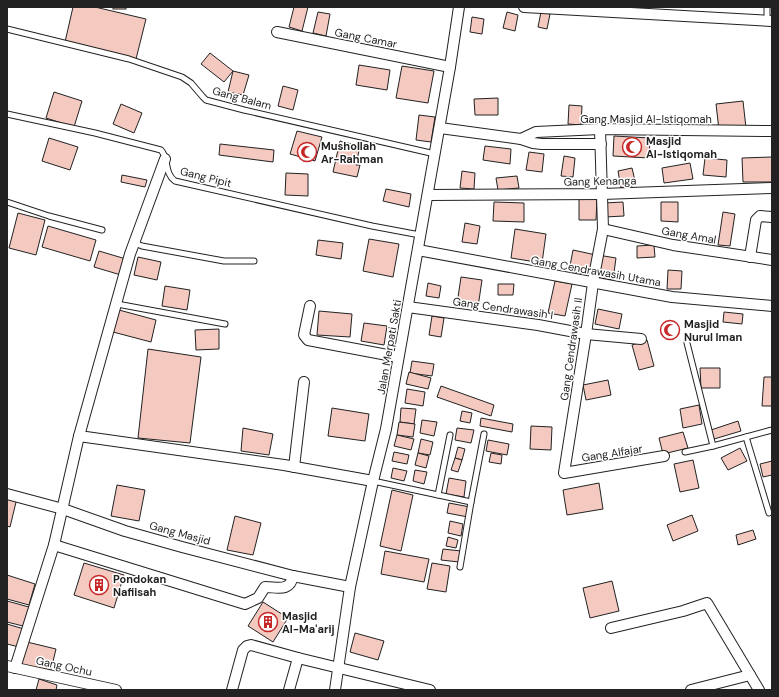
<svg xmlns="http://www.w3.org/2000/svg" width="779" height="697" viewBox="0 0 779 697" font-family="'DM Sans',sans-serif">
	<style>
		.building { fill: #f3c9c0; stroke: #222 }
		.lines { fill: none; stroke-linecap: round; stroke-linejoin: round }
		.lane-casing { stroke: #222; stroke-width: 7 }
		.street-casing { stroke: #222; stroke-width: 12 }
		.lane { stroke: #fff; stroke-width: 5 }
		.street { stroke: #fff; stroke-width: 10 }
		.labels { text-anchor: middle; stroke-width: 3; stroke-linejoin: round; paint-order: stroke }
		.street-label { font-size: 11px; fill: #222; stroke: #fff }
		.poi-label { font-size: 11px; font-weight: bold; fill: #222; stroke: #fff; text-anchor: start }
	</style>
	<rect width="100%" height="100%" fill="#fff"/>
	<!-- building -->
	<g class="building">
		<path d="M73,7h22l51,12 -10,40 -71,-17z"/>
		<rect x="113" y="7" width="13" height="2"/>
		<path d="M294,7h14l-6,24 -13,-4z"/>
		<path d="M318,12l12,2 -4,22 -13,-3z"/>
		<path d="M507,12l11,3 -3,16 -12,-3z"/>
		<path d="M541,12l9,2 -3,15 -9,-2z"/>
		<path d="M472,17l12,2 -2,15 -12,-2z"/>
		<path d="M210,53l23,18 -9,11 -23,-18z"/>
		<path d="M359,65l31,5 -3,20 -31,-5z"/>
		<path d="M402,66l32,5 -6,32 -32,-5z"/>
		<path d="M233,71l16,4 -6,20 -15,-3z"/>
		<path d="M283,86l15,4 -5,20 -15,-4z"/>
		<path d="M54,92l28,9 -8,26 -28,-9z"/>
		<path d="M498,98v17h-23l-1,-16z"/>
		<path d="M743,101l3,27 -27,2 -3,-26z"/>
		<path d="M121,104l21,9 -8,20 -21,-9z"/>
		<path d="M569,105l13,1 -1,19 -13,-1z"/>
		<path d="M419,115l16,2 -4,25 -15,-2z"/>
		<path d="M297,131l25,6 -7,24 -25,-7z"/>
		<path d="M614,136l36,2 -1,20 -36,-2z"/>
		<path d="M49,138l29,9 -8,23 -28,-9z"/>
		<path d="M340,141l20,5 -4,19h4l-3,12 -24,-5z"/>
		<path d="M220,144l54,6 -1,12 -54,-7z"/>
		<path d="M485,146l26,3 -1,15 -27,-4z"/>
		<path d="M529,152l15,2 -2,18 -16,-2z"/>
		<path d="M564,156l11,2 -2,19 -12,-1z"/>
		<path d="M772,157v25h-29l-1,-24z"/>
		<path d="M705,158l22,2 -1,17 -23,-2z"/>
		<path d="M690,163l3,16 -29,4 -2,-15z"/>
		<path d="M632,168l4,17 -15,3 -3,-17z"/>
		<path d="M462,171l13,2 -1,16 -14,-1z"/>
		<path d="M286,173l22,1v22l-23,-1z"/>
		<path d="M122,175l25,5 -2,7 -24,-5z"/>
		<path d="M517,176l2,12 -21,2 -2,-12z"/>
		<path d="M386,189l25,5 -2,13 -26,-6z"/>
		<path d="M579,199h18l-1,21h-17z"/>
		<path d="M494,202l30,1v19l-31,-1z"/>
		<path d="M623,202l1,14 -19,1 -1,-14z"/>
		<path d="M661,202h17v20l-17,-1z"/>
		<path d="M723,212l12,2 -5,32 -12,-1z"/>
		<path d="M18,213l27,7 -9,35 -27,-7z"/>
		<path d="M465,223l15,3 -3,18 -15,-2z"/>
		<path d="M48,226l48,14 -6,21 -48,-14z"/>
		<path d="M515,229l31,5 -4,29 -31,-5z"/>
		<path d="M369,239l30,5 -6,33 -30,-6z"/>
		<path d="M318,240l25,3 -2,16 -25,-4z"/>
		<path d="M654,245l1,12 -18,1v-12z"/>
		<path d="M573,250l23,5 -4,21 -23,-5z"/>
		<path d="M99,251l27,8 -5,16 -27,-8z"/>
		<path d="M598,255l18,3 -3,22 -18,-3z"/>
		<path d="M138,257l23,5 -4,18 -23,-5z"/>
		<path d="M668,270l14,1 -1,18h-14z"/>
		<path d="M461,277l21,3 -4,27 -21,-3z"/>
		<path d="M555,281l17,3 -7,32 -17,-3z"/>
		<path d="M428,283l13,3 -2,12 -13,-2z"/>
		<path d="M498,284h16l-1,11h-15z"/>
		<path d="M165,286l25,4 -3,20 -25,-4z"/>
		<path d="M598,309l24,5 -3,15 -24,-5z"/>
		<path d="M119,310l37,10 -5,22 -38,-10z"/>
		<path d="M319,311l33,3 -2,23 -33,-2z"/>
		<path d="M724,312l19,2 -1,10 -19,-2z"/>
		<path d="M432,316l12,2 -3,19 -12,-2z"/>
		<path d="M364,323l23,3 -3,19 -23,-4z"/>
		<path d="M219,329v20l-23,1 -1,-20z"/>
		<path d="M647,340l7,26 -15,4 -7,-25z"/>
		<path d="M148,349l53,8 -11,86 -52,-5z"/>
		<path d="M412,361l22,3 -2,12 -22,-3z"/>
		<path d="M700,368h20v20h-19z"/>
		<path d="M409,372l22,6 -3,11 -22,-5z"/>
		<path d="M764,377h8v29h-10z"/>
		<path d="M608,380l3,15 -25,5 -3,-15z"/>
		<path d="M441,386l53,19 -3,11 -54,-19z"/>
		<path d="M407,389l18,3 -2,14 -18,-3z"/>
		<path d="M699,405l3,19 -19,4 -3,-19z"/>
		<path d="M332,408l37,6 -4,27 -37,-5z"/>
		<path d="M401,408l15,1 -2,15 -14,-2z"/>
		<path d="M462,411l10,2 -2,10 -10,-2z"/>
		<path d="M481,418l32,6 -1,8 -32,-6z"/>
		<path d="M422,420l15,2 -3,14 -14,-3z"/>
		<path d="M738,421l3,10 -27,8 -3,-9z"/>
		<path d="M399,422l16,2 -2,13 -16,-2z"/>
		<path d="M531,426l21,1 -1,23 -21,-1z"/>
		<path d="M243,428l30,6 -4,21 -28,-4z"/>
		<path d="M457,428l17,2 -3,13 -16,-3z"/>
		<path d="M683,432l5,16 -25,6 -4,-16z"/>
		<path d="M397,435l17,4 -3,11 -17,-4z"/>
		<path d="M421,439l12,3 -3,13 -12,-2z"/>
		<path d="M488,440l21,4 -2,11 -21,-4z"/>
		<path d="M458,447l7,2 -3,11 -7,-2z"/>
		<path d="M740,448l7,13 -19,9 -7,-12z"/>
		<path d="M394,452l15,3 -2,9 -15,-3z"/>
		<path d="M418,453l11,3 -3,12 -11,-3z"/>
		<path d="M491,453l11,2 -1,9 -12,-2z"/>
		<path d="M455,458l7,2 -4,12 -7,-2z"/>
		<path d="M693,460l6,28 -19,4 -6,-28z"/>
		<path d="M772,461v14l-9,2 -3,-13z"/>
		<path d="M393,468l14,3 -3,10 -13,-3z"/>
		<path d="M415,470l12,2 -3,12 -11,-3z"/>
		<path d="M449,478l17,3 -2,16 -18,-3z"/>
		<path d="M599,483l4,26 -36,6 -4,-25z"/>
		<path d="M117,485l28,5 -6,31 -28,-5z"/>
		<path d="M392,490l21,5 -12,56 -21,-5z"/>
		<path d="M7,496l10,2 -7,29 -3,-1z"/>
		<path d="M449,503l21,4 -2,10 -21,-4z"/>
		<path d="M692,515l6,16 -25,10 -6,-16z"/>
		<path d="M235,516l26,7 -8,32 -26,-5z"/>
		<path d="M450,521l13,3 -2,12 -13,-3z"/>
		<path d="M753,530l3,9 -18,6 -2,-10z"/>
		<path d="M448,537l10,3 -2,8 -10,-2z"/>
		<path d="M443,549l18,2 -2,11 -18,-2z"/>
		<path d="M385,551l44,8 -5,23 -43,-8z"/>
		<path d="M84,563l40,12 -10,33 -40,-13z"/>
		<path d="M432,563l18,3 -4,26 -19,-3z"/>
		<path d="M7,575l28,9 -6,21 -22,-6z"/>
		<path d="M612,581l7,30 -29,7 -7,-30z"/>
		<path d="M7,601l22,6 -6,19 -16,-4z"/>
		<path d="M263,602l25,16 -15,24 -25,-16z"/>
		<path d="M7,624l17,5 -5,18 -12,-3z"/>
		<path d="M355,633l29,8 -6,19 -28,-8z"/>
		<path d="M27,642l29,7 -5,21 -30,-5z"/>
		<path d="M39,679l18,6 -1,5h-20z"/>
	</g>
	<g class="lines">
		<defs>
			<g id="lane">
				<path d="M767,21v-14"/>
				<path d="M7,29l122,30 53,18 9,6 12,14 3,3 38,10 191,44"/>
				<path d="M7,114l88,19 66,17c8,9 3,23 14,31l197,45 48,9"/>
				<path d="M7,202l42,14 53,14"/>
				<path d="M135,243l7,3 82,15h30"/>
				<path d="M117,304l108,20"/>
				<path d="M687,343l26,103"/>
				<path d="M746,437l23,76"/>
				<path d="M685,452l28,-6 59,-16"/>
				<path d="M373,481l98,21 -11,65"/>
				<path d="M438,495l12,-60"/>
				<path d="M471,502l13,-68"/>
			</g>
			<g id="street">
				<path d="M524,7l248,14"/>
				<path d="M277,32l173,35"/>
				<path d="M440,128l81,11 12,4 9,1h59"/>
				<path d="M600,129l3,100 -9,47 -8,58 -22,139 100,-17"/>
				<path d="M521,139l15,-7 64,-3 172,2"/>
				<path d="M428,195l174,-1 170,-6"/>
				<path d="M603,229l70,16 99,15"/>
				<path d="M418,250l254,47 100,9"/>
				<path d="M750,257l6,-37 4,-4 12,1"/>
				<path d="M310,306l-6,29 4,5 90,17"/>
				<path d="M408,307l130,18 48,9 55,5"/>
				<path d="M79,436l205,29 89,16"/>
				<path d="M294,467l10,-85"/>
				<path d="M7,494l56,15 62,22 57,16 111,29 57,11"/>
				<path d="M54,545l191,59 13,-6 7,-11c13,0 25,5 28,-11"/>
				<path d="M611,628l72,-17 24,-8 52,87"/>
				<path d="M7,666l109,24"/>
				<path d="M15,668l39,-123 25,-109 51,-182 35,-95"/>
				<path d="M232,690l11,-40 4,-4 4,-1 47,13"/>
				<path d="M289,690l9,-32 132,32"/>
				<path d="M335,690l15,-103 23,-106 13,-52 64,-362 9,-60"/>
				<path d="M691,690l59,-15"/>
			</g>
		</defs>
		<!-- lane casing -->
		<use href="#lane" class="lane-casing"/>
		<!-- street casing -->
		<use href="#street" class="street-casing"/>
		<!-- lane -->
		<use href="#lane" class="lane"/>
		<!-- street -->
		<use href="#street" class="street"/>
	</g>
	<!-- icons -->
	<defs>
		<symbol id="mosque-ring" viewBox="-11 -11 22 22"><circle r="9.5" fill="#fff" stroke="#c62828" stroke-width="1.5"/><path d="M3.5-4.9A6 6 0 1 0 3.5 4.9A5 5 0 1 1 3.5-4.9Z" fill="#c62828"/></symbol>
		<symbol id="building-ring" viewBox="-11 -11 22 22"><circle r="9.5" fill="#fff" stroke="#c62828" stroke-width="1.5"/><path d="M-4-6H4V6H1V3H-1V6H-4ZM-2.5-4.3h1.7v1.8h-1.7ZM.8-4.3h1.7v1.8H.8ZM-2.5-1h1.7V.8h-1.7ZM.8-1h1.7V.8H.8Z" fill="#c62828"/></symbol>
	</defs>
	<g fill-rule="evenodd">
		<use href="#mosque-ring" x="621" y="136" width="22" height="22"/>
		<use href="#mosque-ring" x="296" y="141" width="22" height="22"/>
		<use href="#mosque-ring" x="659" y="319" width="22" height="22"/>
		<use href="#building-ring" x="88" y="574" width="22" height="22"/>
		<use href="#building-ring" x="257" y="611" width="22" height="22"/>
	</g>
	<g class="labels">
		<!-- street labels -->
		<g class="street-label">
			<text transform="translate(366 38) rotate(11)" y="4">Gang Camar</text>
			<text transform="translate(242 98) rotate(15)" y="4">Gang Balam</text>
			<text x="646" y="123">Gang Masjid Al-Istiqomah</text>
			<text transform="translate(206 177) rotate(14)" y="4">Gang Pipit</text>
			<text transform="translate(600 181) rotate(-1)" y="4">Gang Kenanga</text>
			<text transform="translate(689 235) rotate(10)" y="4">Gang Amal</text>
			<text transform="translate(596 271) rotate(10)" y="4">Gang Cendrawasih Utama</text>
			<text transform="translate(503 308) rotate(8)" y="4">Gang Cendrawasih I</text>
			<text transform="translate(389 347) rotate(-80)" y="4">Jalan Merpati Sakti</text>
			<text transform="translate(571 349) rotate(-82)" y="4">Gang Cendrawasih II</text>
			<text transform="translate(612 453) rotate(-9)" y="4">Gang Alfajar</text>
			<text transform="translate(180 533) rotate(15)" y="4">Gang Masjid</text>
			<text transform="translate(64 666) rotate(12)" y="4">Gang Ochu</text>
		</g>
		<!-- poi labels -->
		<g class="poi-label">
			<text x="646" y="145">Masjid<tspan x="646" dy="13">Al-Istiqomah</tspan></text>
			<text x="321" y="150">Mushollah<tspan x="321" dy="13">Ar-Rahman</tspan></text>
			<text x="684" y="328">Masjid<tspan x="684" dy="13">Nurul Iman</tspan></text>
			<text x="113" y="583">Pondokan<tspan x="113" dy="13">Nafiisah</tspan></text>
			<text x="282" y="620">Masjid<tspan x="282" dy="13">Al-Ma'arij</tspan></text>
		</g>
	</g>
	<!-- border -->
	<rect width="779" height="697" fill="none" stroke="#222222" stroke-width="16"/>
</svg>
